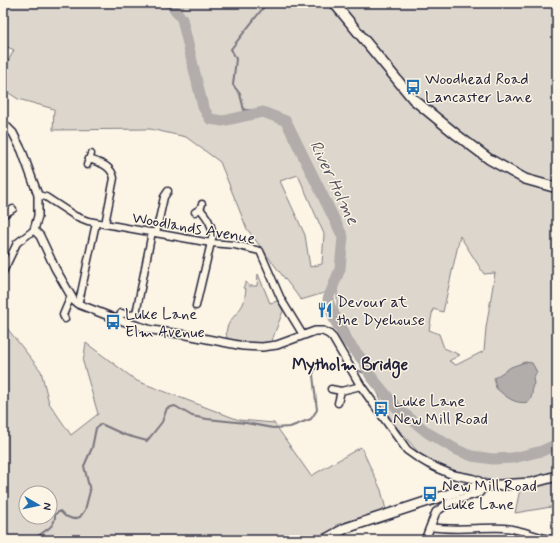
<svg xmlns="http://www.w3.org/2000/svg" width="560" height="543" viewBox="0 0 560 543" font-family="Mynerve,sans-serif">
	<style>
		.green { fill: #dcd6cc; stroke: #7f7c84; fill-rule: evenodd }
		.water { fill: #b2adab; stroke: #78757e }
		.lines { fill: none; stroke-linecap: round; stroke-linejoin: round }
		.stream { stroke: #78757e; stroke-width: 2 }
		.river { stroke: #b2adab; stroke-width: 11 }
		.minor-casing { stroke: #22223b; stroke-width: 9 }
		.tertiary-casing { stroke: #22223b; stroke-width: 10 }
		.primary-casing { stroke: #22223b; stroke-width: 12 }
		.minor { stroke: #fcf5e5; stroke-width: 6 }
		.tertiary { stroke: #fcf5e5; stroke-width: 7 }
		.primary { stroke: #fcf5e5; stroke-width: 9 }
		.labels { text-anchor: middle; stroke-width: 3; stroke-linejoin: round; paint-order: stroke }
		.poi-label { font-size: 16px; fill: #22223b; stroke: #fcf5e5; text-anchor: start }
		.street-label { font-size: 16px; fill: #22223b; stroke: #fcf5e5 }
		.water-label { font-size: 17px; font-style: italic; fill: #545362; stroke: #fcf5e5 }
		.neighbourhood-label { font-size: 17px; font-weight: bold; fill: #22223b; stroke: #fcf5e5 }
	</style>
	<rect width="100%" height="100%" fill="#fcf5e5"/>
	<filter id="ink" filterUnits="userSpaceOnUse"><feTurbulence type="fractalNoise" baseFrequency=".025" numOctaves="2"/><feDisplacementMap in="SourceGraphic" scale="8" xChannelSelector="R" yChannelSelector="G"/><feConvolveMatrix kernelMatrix="1 2 1 2 8 2 1 2 1" color-interpolation-filters="sRGB"/></filter>
	<g filter="url(#ink)">
		<!-- green -->
		<g class="green">
			<path d="M3,3h163l13,16 -4,-11 1,1 -4,-6h385v467l-27,9 -33,3 -49,-13 -29,-16 -27,-31 -55,-112v-21l-36,11 -54,-71 -27,-67 -34,-25 -36,-8 -97,1 1,-21 -36,-10 -15,-10v-18l11,-21 -11,-5zM298,175l26,59 -2,30 -12,3 -5,-32 -25,-54zM460,236l24,38 11,-1 -9,55 -2,23 -28,14 -7,-4 11,-6 -16,-7 -5,-14 -10,-4 4,-21 10,3z"/>
			<path d="M258,274l12,29 8,-2 5,10 -12,32c-11,2 -34,1 -44,-5 -4,-15 10,-22 16,-34 2,-4 2,-10 3,-15l-3,-1 3,-6 3,4h8z"/>
			<path d="M3,323l38,48 8,32 22,32 27,-21 -15,-52 3,-19 51,38 102,39 35,3 37,53 50,-29 20,43 5,20 -50,15 9,10 9,5h-351zM26,493h24v24h-24z"/>
			<path d="M557,481v25l-42,7 5,-24 15,-2z"/>
		</g>
		<!-- water -->
		<path class="water" d="M525,362l7,1 5,9 -4,6 1,6 -2,3c1,5 0,10 -3,15 -14,3 -23,-5 -33,-14l-2,-10 17,-11z"/>
		<g class="lines">
			<!-- stream -->
			<g class="stream">
				<path d="M263,112l-6,-2h-13l-4,-16 -7,-9 3,-26 -5,-10 36,-46"/>
				<path d="M354,369l16,6"/>
				<path d="M33,540c9,-9 23,-11 22,-26l5,-3 5,5 8,3 7,-2 5,-7 5,-19 -6,-25 8,-18 4,-20 5,-4 24,11 22,6 15,-19 5,-14 8,-2 17,10 15,3 39,4 27,5 17,-1 21,-8 6,-9 -4,-35 1,-5c11,-8 21,-5 34,-2"/>
			</g>
			<!-- river -->
			<path class="river" d="M170,3l12,16 21,88 7,12 13,2 40,-9 23,9 57,116 -3,32 -12,30 6,20 13,22 17,21 6,13 26,32 32,26 29,17 15,6 21,3 20,-1 29,-7 15,-7"/>
			<defs>
				<g id="minor">
					<path d="M89,159c11,4 22,6 25,19l-9,46"/>
					<path d="M87,165l4,-11"/>
					<path d="M38,195l8,2 29,19 13,5 123,22 24,2 25,6 21,48 22,36"/>
					<path d="M195,212l5,-3 2,-5"/>
					<path d="M3,215l10,-6"/>
					<path d="M156,233l8,-36 4,-6"/>
					<path d="M3,272l14,-29 17,-13"/>
					<path d="M78,304l3,-11 15,-70"/>
					<path d="M196,306l17,-72c-2,-11 -6,-17 -13,-25"/>
					<path d="M65,319l-2,-4 8,-19"/>
					<path d="M119,320l2,-7 9,2 6,-1 16,-82"/>
					<path d="M331,389l10,2"/>
					<path d="M338,403l3,-12 20,-5"/>
					<path d="M430,527c24,4 49,0 74,1 18,1 34,10 51,12"/>
				</g>
				<path id="tertiary" d="M3,123l10,10 9,18 16,44v21l-4,14 6,6 15,32 19,33 4,3 41,16 33,10 35,5 56,11 19,1 15,-2 38,-14h8l6,3 4,4 28,48 46,64c13,10 28,18 44,24 11,4 26,2 34,12l-6,7 -29,9 -14,10 -11,28"/>
				<g id="primary">
					<path d="M334,3l79,96 44,36 32,24 36,20 32,9"/>
					<path d="M324,540l22,-12 122,-40 17,-2 46,-3 26,-7"/>
				</g>
			</defs>
			<!-- minor casing -->
			<use href="#minor" class="minor-casing"/>
			<!-- tertiary casing -->
			<use href="#tertiary" class="tertiary-casing"/>
			<!-- primary casing -->
			<use href="#primary" class="primary-casing"/>
			<!-- minor -->
			<use href="#minor" class="minor"/>
			<!-- tertiary -->
			<use href="#tertiary" class="tertiary"/>
			<!-- primary -->
			<use href="#primary" class="primary"/>
		</g>
	</g>
	<!-- icons -->
	<defs>
		<symbol id="bus-bare" viewBox="-9 -9 18 18"><path d="M-5-6H5V4H4V6H2V4H-2V6H-4V4H-5ZM-3.5-4V0h7V-4ZM-3.5 1.2v1.5H-2V1.2ZM2 1.2v1.5H3.5V1.2Z" fill="#1f6fb2" stroke="#fcf5e5" stroke-width="2.5" paint-order="stroke"/></symbol>
		<symbol id="restaurant-bare" viewBox="-9 -9 18 18"><path d="M-5-6h1v4h1v-4h1v4h1v-4h1v5L-1.5 .5V6h-2V.5L-5-1ZM5-6V6H3V1.5H1.5Q1.5-4 5-6Z" fill="#1f6fb2" stroke="#fcf5e5" stroke-width="2.5" paint-order="stroke"/></symbol>
	</defs>
	<g fill-rule="evenodd">
		<use href="#bus-bare" x="402" y="76" width="22" height="22"/>
		<use href="#restaurant-bare" x="314" y="299" width="22" height="22"/>
		<use href="#bus-bare" x="102" y="311" width="22" height="22"/>
		<use href="#bus-bare" x="370" y="398" width="22" height="22"/>
		<use href="#bus-bare" x="419" y="483" width="22" height="22"/>
	</g>
	<g class="labels">
		<!-- poi labels -->
		<g class="poi-label">
			<text x="425" y="84">Woodhead Road<tspan x="425" dy="18">Lancaster Lane</tspan></text>
			<text x="337" y="307">Devour at<tspan x="337" dy="18">the Dyehouse</tspan></text>
			<text x="125" y="319">Luke Lane<tspan x="125" dy="18">Elm Avenue</tspan></text>
			<text x="393" y="406">Luke Lane<tspan x="393" dy="18">New Mill Road</tspan></text>
			<text x="442" y="491">New Mill Road<tspan x="442" dy="18">Luke Lane</tspan></text>
		</g>
		<!-- street labels -->
		<g class="street-label">
			<text transform="translate(194 227) rotate(10)" y="6">Woodlands Avenue</text>
		</g>
		<!-- water labels -->
		<g class="water-label">
			<text transform="translate(335 182) rotate(64)" y="6">River Holme</text>
		</g>
		<!-- neighbourhood labels -->
		<g class="neighbourhood-label">
			<text x="350" y="370">Mytholm Bridge</text>
		</g>
	</g>
	<!-- margin -->
	<rect width="560" height="543" fill="none" stroke="#fcf5e5" stroke-width="16"/>
	<rect x="8" y="8" width="544" height="527" fill="none" stroke="#22223b" stroke-width="1.5" filter="url(#ink)"/>
	<!-- north arrow -->
	<g transform="translate(38 505) rotate(99)"><circle r="19" fill="#fcf5e5" stroke="#a5a1a1"/>
	<path d="M0-3L7 15L0 10L-7 15Z" fill="#1f6fb2"/>
	<text y="-6" font-size="11" font-weight="bold" text-anchor="middle" fill="#22223b">N</text>
	</g>
</svg>
